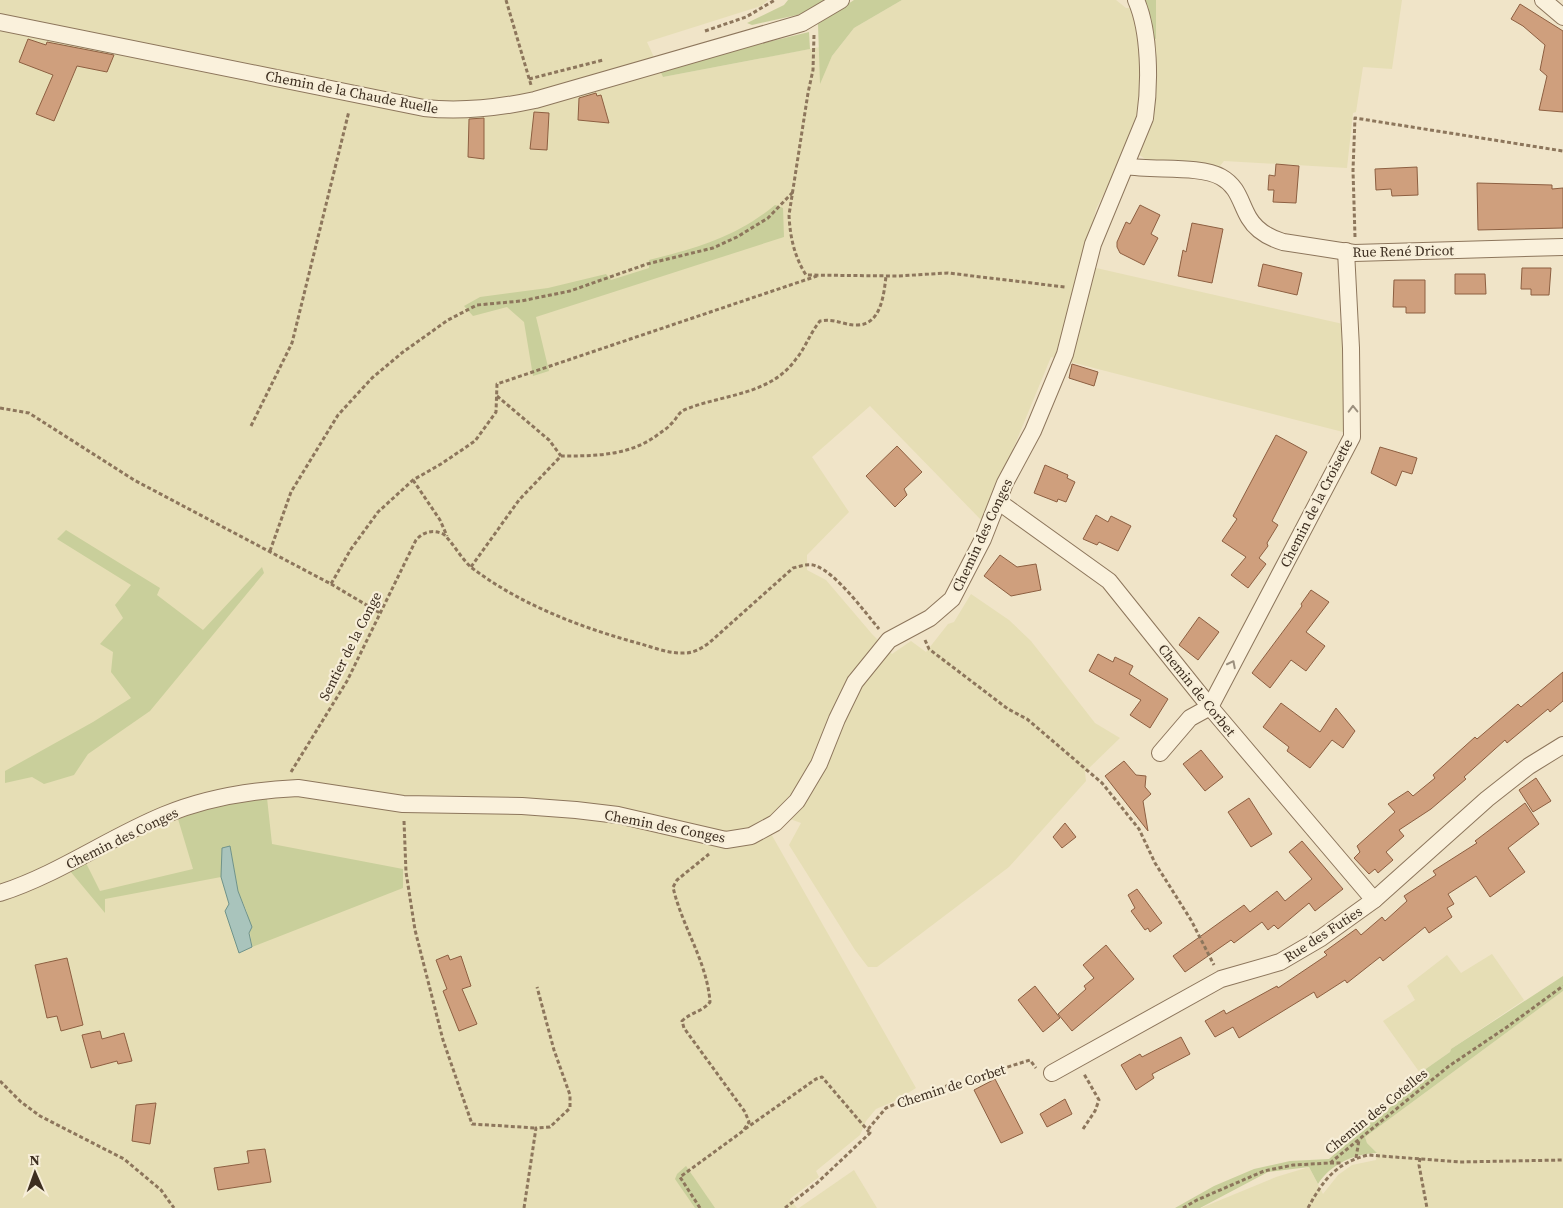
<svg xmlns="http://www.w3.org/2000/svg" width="1563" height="1208" viewBox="0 0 1563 1208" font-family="'Source Serif 4',serif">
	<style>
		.farmland { fill: #e6deb5 }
		.green { fill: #c9cf9b }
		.water { fill: #a9c4bc; stroke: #6f938a }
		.building { fill: #cf9f7d; stroke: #8d5f41 }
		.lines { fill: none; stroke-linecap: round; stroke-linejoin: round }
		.street-casing { stroke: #8d765c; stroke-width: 18 }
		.path { stroke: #8d765c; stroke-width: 3; stroke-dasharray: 4 2.5; stroke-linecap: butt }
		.street { stroke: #faf1dc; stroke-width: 16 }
		.oneway { stroke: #9c907e }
		.labels { text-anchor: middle; stroke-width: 4.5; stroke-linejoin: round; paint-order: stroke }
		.street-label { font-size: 14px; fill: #3d2e20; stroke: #f7eed8 }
	</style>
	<rect width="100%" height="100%" fill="#f0e4c8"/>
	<!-- farmland -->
	<g class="farmland">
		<path d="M0,0h768l-7,6 -114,36 16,35 157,-30v35l12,-26 22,-28 48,-28h214l10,8 20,-1 10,6v-13h246l-10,69 -29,-2 -7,45 -3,1 -6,55 -123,-7 -5,6 -71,-6 -10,-7 -12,-4 -30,59 -13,56 260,59v108l-292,-75 -68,165 -113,-116 -58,51 37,55 -42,43v15l19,10 46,54 20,20 19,-13 15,11 22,-28 6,-2 17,-28 38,26 22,21 64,82 25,15 -35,34 1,9 -77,86 -132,100h-9l-13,-17 -66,-105 12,-22 -11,-4 -20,13 146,256 -19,12 -21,9 -10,12 -6,14 -44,36 3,6 -29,22 7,9h-797z"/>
		<path d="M1492,954l32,46 -73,49 -1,3 -30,21 -37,-52 32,-21 -8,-14 40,-31 14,18z"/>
		<path d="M1563,991v217h-362l75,-31 33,-10 14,27 15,-19 14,-10 24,-5 1,-7 -10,-10 -2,-6z"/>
		<path d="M854,1170l23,38h-78z"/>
	</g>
	<!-- green -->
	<g class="green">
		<path d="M788,0h38l-20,13 -54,12 -5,-2 37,-18z"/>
		<path d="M854,0h48l-48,28 -22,28 -12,28 -2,-60z"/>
		<path d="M1142,0h14v39l-3,-1z"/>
		<path d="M809,32l1,17 -147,28 -4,-8z"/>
		<path d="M775,205l8,3 1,29 -248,80 13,54 -16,5 -9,-54 -17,-15 -34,9 -9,-10 16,-9 68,-9 58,-14 5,6 38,-12v-8c48,-12 87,-23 126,-55z"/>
		<path d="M66,530l94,58 -3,7 46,35 59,-63 2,6 -114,138 -62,43 -14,21 -30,9 -12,-7 -27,6v-12l88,-49 38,-24 -20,-26 2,-20 -13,-8 23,-26 -8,-13 16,-20 -74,-46z"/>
		<path d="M267,798l5,46 131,25v19l-151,59 -5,-35 -9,-21 -8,-45 -8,2 -1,29 -116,22v14l-35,-42 16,-8 14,28 93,-22 -15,-50 37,-13z"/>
		<path d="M1563,976v15l-198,146 2,6 10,10c-24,1 -46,11 -59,31l-9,-17 -41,5 -68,36h-25l39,-22 40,-17 36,-8 39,-2 42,-37 48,-37 1,-12 30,-21 1,-3z"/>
		<path d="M686,1166l29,42h-20l-20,-29 2,-5z"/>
	</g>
	<!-- water -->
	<path class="water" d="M230,846l8,45 14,36 -3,6 3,14 -13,6 -14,-42 4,-7 -8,-27 1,-29z"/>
	<!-- building -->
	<g class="building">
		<path d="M1520,4l43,27v81l-24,-2 8,-34 -7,-6 5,-25 -22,-19 -12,-7z"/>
		<path d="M28,39l18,6 1,-3 67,13 -7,17 -30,-6 -23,55 -18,-7 17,-39 -34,-13z"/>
		<path d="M596,93l1,3 4,-1 8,28 -31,-3 1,-22z"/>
		<path d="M534,112l15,1 -2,37 -17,-1z"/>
		<path d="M484,118v41l-16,-2 1,-38z"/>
		<path d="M1276,164l23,2 -3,37 -23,-1 1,-12h-6l1,-15 6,1z"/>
		<path d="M1417,167l1,28 -26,1 -1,-7 -15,1 -1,-21z"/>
		<path d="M1477,183l75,2v4l11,-1v40l-85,2z"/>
		<path d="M1140,205l20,10 -9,19 7,4 -14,27 -24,-12 -3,-6v-5l9,-20 4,2z"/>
		<path d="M1192,223l31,6 -11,54 -34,-7 5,-26 3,2z"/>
		<path d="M1263,264l39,9 -5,22 -39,-9z"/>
		<path d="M1522,268h29l-2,27h-18v-6h-10z"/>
		<path d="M1455,274h30l1,20h-31z"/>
		<path d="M1394,280h31v33h-19v-6h-13z"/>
		<path d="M1072,364l26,8 -4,14 -25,-8z"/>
		<path d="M1276,435l31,17 -35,69 6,4 -11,18 1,3 -9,12 7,6 -18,24 -17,-13 15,-18 -24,-16 15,-22 -4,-3z"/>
		<path d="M897,446l25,26 -18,17 3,6 -12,12 -29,-31z"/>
		<path d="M1380,447l37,11 -5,16 -10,-3 -6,15 -25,-13z"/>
		<path d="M1045,465l23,10 -1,3 8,4 -9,20 -8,-3 -1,3 -23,-9z"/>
		<path d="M1096,515l12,7 3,-6 20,10 -13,25 -19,-9 -2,3 -14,-6z"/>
		<path d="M1000,555l17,12 19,-3 5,26 -30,6 -27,-20z"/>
		<path d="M1311,590l18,12 -23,30 19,14 -19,25 -15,-11 -21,28 -18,-15 50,-67 -1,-2z"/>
		<path d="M1199,617l20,15 -21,28 -19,-15z"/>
		<path d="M1098,654l15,8 2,-5 18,9 -4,8 39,25 -18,29 -20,-13 11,-15 -52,-29z"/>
		<path d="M1563,672v29l-13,11 -2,-3 -41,34 -2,-3 -41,37 2,2 -35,30 -32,21 5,6 -18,16 7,8 -15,13 -3,-4 -6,5 -15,-16 6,-6 -3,-6 38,-34 -7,-8 20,-13 5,5 22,-18 -2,-3 42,-38 2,2 41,-35 3,3z"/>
		<path d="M1281,703l39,29 16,-24 19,23 -12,17 -11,-8 -22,28 -23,-17 2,-4 -26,-20z"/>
		<path d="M1201,750l22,27 -18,14 -22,-27z"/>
		<path d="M1124,761l12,14 10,1 -1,11 6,7 -8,7 5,30 -43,-55z"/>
		<path d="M1536,778l15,23 -18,11 -14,-22z"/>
		<path d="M1249,798l23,36 -21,13 -23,-35z"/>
		<path d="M1525,803l14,21 -31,24 17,24 -35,25 -14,-21 -28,18 6,10 -7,4 5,9 -23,16 -4,-6 -42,34 -3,-4 -33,26 -2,-3 -28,18 -3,-6 -75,46 -6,-11 -18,10 -10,-16 19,-11 2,4 51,-28 1,2 49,-33 -3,-3 32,-23 5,6 21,-18 3,4 22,-20 -3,-5 32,-21 -3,-4 44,-28 -2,-2z"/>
		<path d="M1065,823l11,14 -14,11 -9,-11z"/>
		<path d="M1302,841l41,48 -28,22 -6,-8 -31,26 -4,-4 -6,5 -6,-8 -28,21 -3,-3 -46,32 -12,-16 71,-51 6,7 27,-21 8,10 27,-22 -23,-27z"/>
		<path d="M1137,889l25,34 -12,9 -2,-4 -3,2 -14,-19 4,-3 -7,-13z"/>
		<path d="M1106,945l28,34 -62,52 -14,-17 28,-25 -2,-3 10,-8 -11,-13z"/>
		<path d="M448,955l2,5 11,-4 10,30 -9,3 15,35 -18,7 -16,-40 4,-2 -11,-29z"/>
		<path d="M67,958l16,67 -22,6 -4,-15 -10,2 -12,-53z"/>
		<path d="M1035,986l25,32 -17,14 -25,-32z"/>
		<path d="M100,1031l2,8 22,-6 8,28 -14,3 -1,-3 -26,7 -9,-33z"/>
		<path d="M1181,1037l9,17 -38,20 2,4 -18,12 -15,-25 19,-11 2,3z"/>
		<path d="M995,1079l28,54 -22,10 -27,-53z"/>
		<path d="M1065,1099l7,15 -25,13 -7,-13z"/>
		<path d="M156,1103l-6,41 -18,-3 4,-36z"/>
		<path d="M265,1149l6,33 -53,8 -4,-22 35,-5 -2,-12z"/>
	</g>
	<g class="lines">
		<defs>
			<g id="street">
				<path d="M1543,0l20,17"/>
				<path d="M0,22l424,86c37,4 74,0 111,-8l267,-77 39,-23"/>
				<path d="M1126,166c26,5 74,-1 95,11 18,10 19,26 28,41 7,12 21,20 34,24l71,11 209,-6"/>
				<path d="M999,502l110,79 101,126 164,193"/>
				<path d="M1160,753l30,-35 20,-11 142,-270 -1,-89 -5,-97"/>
				<path d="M0,893c59,-19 108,-55 164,-78 41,-17 90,-25 134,-27l105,16 119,2 54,4 42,5 108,25 25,-4 24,-13 22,-22 22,-37 18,-45 18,-37 34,-42 41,-22 22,-19 31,-60 22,-56 28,-52 32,-77 28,-110 52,-126c5,-34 5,-86 -9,-118"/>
				<path d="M1052,1073l169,-94 59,-17 41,-24 53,-38 113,-101 42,-33 34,-21"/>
			</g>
		</defs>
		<!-- street casing -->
		<use href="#street" class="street-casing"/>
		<!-- path -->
		<g class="path">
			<path d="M506,0l25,85"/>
			<path d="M705,31l41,-14 29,-17"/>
			<path d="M814,35l-1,35 -5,23 -19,122c1,21 5,41 17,60l91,1 51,-3 117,14"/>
			<path d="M529,79l74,-19"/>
			<path d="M1355,237l-2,-67 2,-52 208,33"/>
			<path d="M497,396l52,44 12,16"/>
			<path d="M0,408l29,5 105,67 197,104 20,-35 27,-37 35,-32 28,-16 34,-23 21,-29 1,-28 320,-108"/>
			<path d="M251,426l41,-83 57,-232"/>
			<path d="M413,480l27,40 7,16"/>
			<path d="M270,551l21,-59 47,-77 34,-37 31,-26 45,-32 29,-15 44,-4 49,-10 77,-27 66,-16 24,-11 31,-19 25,-26"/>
			<path d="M471,567l48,-67 42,-44c33,0 67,0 95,-20 5,-4 11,-7 15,-12 5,-4 7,-11 13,-14 38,-16 86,-14 112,-51 10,-12 14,-26 24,-38 15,-3 23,4 36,4 25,1 28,-31 30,-49"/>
			<path d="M331,584l49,29"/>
			<path d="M925,640l4,9 79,60 19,10 75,64 37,46 16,34 36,57 23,45"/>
			<path d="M291,772l56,-91 69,-141c7,-8 17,-11 27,-6 6,3 19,26 29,34 49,37 110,60 169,76 14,4 29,10 44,9 9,0 17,-5 24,-10l84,-75c8,-2 16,-5 23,-2 21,8 48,45 63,63"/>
			<path d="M404,821l2,51 9,58 28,110 29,84 64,4"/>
			<path d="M0,1081l21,21 19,14 84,43 37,31 13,18"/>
			<path d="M745,1129l71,-50 6,-2 47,55"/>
			<path d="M1083,1129l12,-18 4,-11 -15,-26"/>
			<path d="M1356,1158l3,-18"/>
			<path d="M1420,1158l-1,7 8,43"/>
			<path d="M1330,1163h13"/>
			<path d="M524,1208l12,-80 14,-1 20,-19v-13l-16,-45 -17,-63"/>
			<path d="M700,1208l-20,-31 63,-46 6,-9 -4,-10 -61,-84 -2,-7c9,-9 20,-9 28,-19 -3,-41 -28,-75 -37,-115l4,-7 32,-26"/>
			<path d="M785,1208l32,-25 53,-50 -1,-5 17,-20 29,-12 115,-36 6,8"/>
			<path d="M1183,1208l14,-8 67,-29 29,-6 37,-2 119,-97 58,-39 56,-41"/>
			<path d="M1308,1208c15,-28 28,-45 60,-53l92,7 103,-2"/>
		</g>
		<!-- street -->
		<use href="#street" class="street"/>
	</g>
	<!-- one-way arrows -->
	<defs><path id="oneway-chevron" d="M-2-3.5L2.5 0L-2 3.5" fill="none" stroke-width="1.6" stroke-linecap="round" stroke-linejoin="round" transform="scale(1.25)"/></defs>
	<g class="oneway">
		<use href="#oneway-chevron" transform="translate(1353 409) rotate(-91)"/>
		<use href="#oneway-chevron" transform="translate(1232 664) rotate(-63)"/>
	</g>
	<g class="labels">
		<!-- street labels -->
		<g class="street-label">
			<text transform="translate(352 92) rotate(11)" y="5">Chemin de la Chaude Ruelle</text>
			<text transform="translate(1403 251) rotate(-1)" y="5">Rue René Dricot</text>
			<text transform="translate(1316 503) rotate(-63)" y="5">Chemin de la Croisette</text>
			<text transform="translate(982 535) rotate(-65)" y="5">Chemin des Conges</text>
			<text transform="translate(350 646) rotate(-63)" y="5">Sentier de la Conge</text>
			<text transform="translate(1197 690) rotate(51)" y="5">Chemin de Corbet</text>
			<text transform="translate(665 826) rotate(11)" y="5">Chemin des Conges</text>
			<text transform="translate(122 838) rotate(-26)" y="5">Chemin des Conges</text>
			<text transform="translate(1323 934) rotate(-33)" y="5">Rue des Futies</text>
			<text transform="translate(951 1086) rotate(-18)" y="5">Chemin de Corbet</text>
			<text transform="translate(1376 1111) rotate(-39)" y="5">Chemin des Cotelles</text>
		</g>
	</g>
	<!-- north arrow -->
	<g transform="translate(35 1173) rotate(358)" stroke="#f7eed8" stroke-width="4" paint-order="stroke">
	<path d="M0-4L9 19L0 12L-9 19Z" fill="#3d2e20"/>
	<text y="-8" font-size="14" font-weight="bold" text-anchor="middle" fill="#3d2e20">N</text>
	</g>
</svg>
